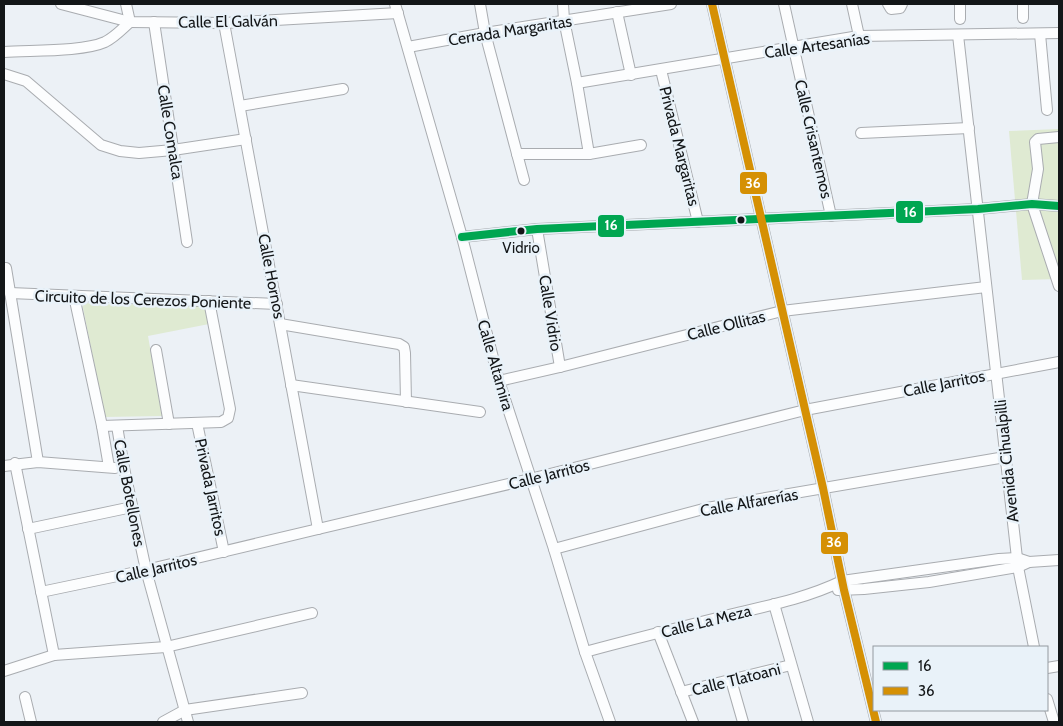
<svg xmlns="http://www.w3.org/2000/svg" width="1063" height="726" viewBox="0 0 1063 726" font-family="Cabin,sans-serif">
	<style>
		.green { fill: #dfead2 }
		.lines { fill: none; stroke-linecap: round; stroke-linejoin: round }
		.minor-casing { stroke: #a9acb0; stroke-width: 12 }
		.minor { stroke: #fcfdfe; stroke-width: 10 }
		.bus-1-casing { stroke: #e9f2f9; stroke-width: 11 }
		.bus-2-casing { stroke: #e9f2f9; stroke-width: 11 }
		.bus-1 { stroke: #00a651; stroke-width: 8 }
		.bus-2 { stroke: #d59004; stroke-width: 8 }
		.bus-dot { fill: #131618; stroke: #e9f2f9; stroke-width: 2 }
		.labels { text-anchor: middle; stroke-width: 5; stroke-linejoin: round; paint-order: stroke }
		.bus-label { font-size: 15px; fill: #131618; stroke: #e9f2f9 }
		.street-label { font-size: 16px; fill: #131618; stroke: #e9f2f9 }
		.line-badge { stroke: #e9f2f9; stroke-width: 2 }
		.badge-label { font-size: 14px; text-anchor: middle; font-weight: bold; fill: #fff }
	</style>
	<rect width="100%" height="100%" fill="#ecf1f6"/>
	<!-- green -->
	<g class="green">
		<path d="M1059,129v150l-37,1 -13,-149z"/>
		<path d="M82,303l122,3 5,18 -61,12 14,80 -57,1z"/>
	</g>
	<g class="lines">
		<defs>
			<g id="minor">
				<path d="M61,4l69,18 94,1 174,-10"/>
				<path d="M395,4l67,233 37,144 55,168 31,103 25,70"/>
				<path d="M480,4l5,29 39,147"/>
				<path d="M563,4l1,16 13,63 12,71"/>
				<path d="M712,4l111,484 21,102 32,132"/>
				<path d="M784,4l47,212"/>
				<path d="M852,4l7,32"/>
				<path d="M888,4l3,5 9,-1 2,-4"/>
				<path d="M960,4v15"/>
				<path d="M1023,4v14"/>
				<path d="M617,12l14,63"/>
				<path d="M154,22l33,220"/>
				<path d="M224,23l94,506"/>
				<path d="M1040,34l7,76"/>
				<path d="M958,35l60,532 16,80"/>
				<path d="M408,47l77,-14 186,-29"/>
				<path d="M4,52c26,-2 79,0 101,-10 10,-5 17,-13 25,-20l-4,-18"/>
				<path d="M661,70l37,152"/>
				<path d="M4,74l22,7 75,64 19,6 19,2 34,-3 73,-11"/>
				<path d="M577,83l282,-47 200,-3"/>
				<path d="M240,106l103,-17"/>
				<path d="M861,133l108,-5"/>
				<path d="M1059,137l-21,2 -3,3 3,27 -6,35 27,82"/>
				<path d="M517,154h72l52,-9"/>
				<path d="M537,229l23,138"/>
				<path d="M462,237l75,-8 441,-20 54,-5 27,2"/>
				<path d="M6,268l32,194"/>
				<path d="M10,293l267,11"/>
				<path d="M74,296l28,130 7,41"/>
				<path d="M280,324l119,20 5,3 1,6 1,49"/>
				<path d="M156,350l13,74"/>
				<path d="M499,381l61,-14 222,-56 204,-24"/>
				<path d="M291,385l189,27"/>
				<path d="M197,423l27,129"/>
				<path d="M102,426l119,-4 7,-4 2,-9 -21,-108"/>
				<path d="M117,426l7,42 22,102 42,152"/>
				<path d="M15,463l39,192"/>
				<path d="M4,466l34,-4 77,6"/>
				<path d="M28,529l104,-22"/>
				<path d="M554,549l153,-41 298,-51"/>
				<path d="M838,590l26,-1 65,-7 89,-15 11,-5 30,-2"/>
				<path d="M41,592l105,-22 172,-41 212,-50 275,-69 254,-48"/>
				<path d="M774,604l34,118"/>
				<path d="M658,632l35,90"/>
				<path d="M585,652c48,-13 96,-25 144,-37 38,-9 78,-17 113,-34l157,-22 18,-1 12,4"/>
				<path d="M1047,668l12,-2"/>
				<path d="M4,671l50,-16 112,-8 146,-34"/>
				<path d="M731,680l12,42"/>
				<path d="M681,692l110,-27"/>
				<path d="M25,697l6,25"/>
				<path d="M1047,699l7,23"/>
				<path d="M163,722l22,-12 117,-17"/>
			</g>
		</defs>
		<!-- minor casing -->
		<use href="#minor" class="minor-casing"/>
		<!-- minor -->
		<use href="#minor" class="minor"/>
		<defs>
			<path id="bus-1" d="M462,237l75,-8 441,-20 54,-5 27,2"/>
			<path id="bus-2" d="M712,4l111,484 21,102 32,132"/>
		</defs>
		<!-- bus-1 casing -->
		<use href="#bus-1" class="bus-1-casing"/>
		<!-- bus-2 casing -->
		<use href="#bus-2" class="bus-2-casing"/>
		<!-- bus-1 -->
		<use href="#bus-1" class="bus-1"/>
		<!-- bus-2 -->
		<use href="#bus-2" class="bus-2"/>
	</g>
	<!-- markers -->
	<g class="bus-dot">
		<circle cx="741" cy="220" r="4.5"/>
		<circle cx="521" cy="231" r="4.5"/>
	</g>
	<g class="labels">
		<!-- bus labels -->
		<g class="bus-label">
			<text x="521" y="253">Vidrio</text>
		</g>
		<!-- street labels -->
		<g class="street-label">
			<text transform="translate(228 21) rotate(-1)" y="6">Calle El Galván</text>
			<text transform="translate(510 30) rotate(-9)" y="6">Cerrada Margaritas</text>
			<text transform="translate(817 45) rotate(-8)" y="6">Calle Artesanías</text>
			<text transform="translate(171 132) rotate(81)" y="6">Calle Comalca</text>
			<text transform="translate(814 139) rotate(77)" y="6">Calle Crisantemos</text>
			<text transform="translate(680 146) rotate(76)" y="6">Privada Margaritas</text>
			<text transform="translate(272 276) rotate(79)" y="6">Calle Hornos</text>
			<text transform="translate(143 299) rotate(2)" y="6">Circuito de los Cerezos Poniente</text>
			<text transform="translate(551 313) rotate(81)" y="6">Calle Vidrio</text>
			<text transform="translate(726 325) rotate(-14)" y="6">Calle Ollitas</text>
			<text transform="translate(496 365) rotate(74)" y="6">Calle Altamira</text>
			<text transform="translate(944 383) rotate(-11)" y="6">Calle Jarritos</text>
			<text transform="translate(1006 461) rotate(-96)" y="6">Avenida Cihualpilli</text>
			<text transform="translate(549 474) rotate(-14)" y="6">Calle Jarritos</text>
			<text transform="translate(211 487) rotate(78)" y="6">Privada Jarritos</text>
			<text transform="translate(130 493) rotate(79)" y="6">Calle Botellones</text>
			<text transform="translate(749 502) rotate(-10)" y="6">Calle Alfarerías</text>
			<text transform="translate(156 568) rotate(-13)" y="6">Calle Jarritos</text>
			<text transform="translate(706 621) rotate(-14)" y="6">Calle La Meza</text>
			<text transform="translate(736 679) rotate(-14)" y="6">Calle Tlatoani</text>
		</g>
	</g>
	<g class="line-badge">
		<rect x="739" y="171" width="29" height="24" rx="5" fill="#d59004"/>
		<rect x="895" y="200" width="29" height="24" rx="5" fill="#00a651"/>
		<rect x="597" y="214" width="28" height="24" rx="5" fill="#00a651"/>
		<rect x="820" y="531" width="29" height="24" rx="5" fill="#d59004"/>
	</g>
	<g class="badge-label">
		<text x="753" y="188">36</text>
		<text x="910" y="217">16</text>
		<text x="611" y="230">16</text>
		<text x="834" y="547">36</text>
	</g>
	<!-- border -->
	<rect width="1063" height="726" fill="none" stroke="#131618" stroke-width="10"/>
	<!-- legend -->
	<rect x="873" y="646" width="175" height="65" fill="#e9f2f9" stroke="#939a9f"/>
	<rect x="883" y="662" width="25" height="8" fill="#00a651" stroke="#939a9f"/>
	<text x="918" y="671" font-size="15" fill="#131618">16</text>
	<rect x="883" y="687" width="25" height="8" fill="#d59004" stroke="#939a9f"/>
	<text x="918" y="696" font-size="15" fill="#131618">36</text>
</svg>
